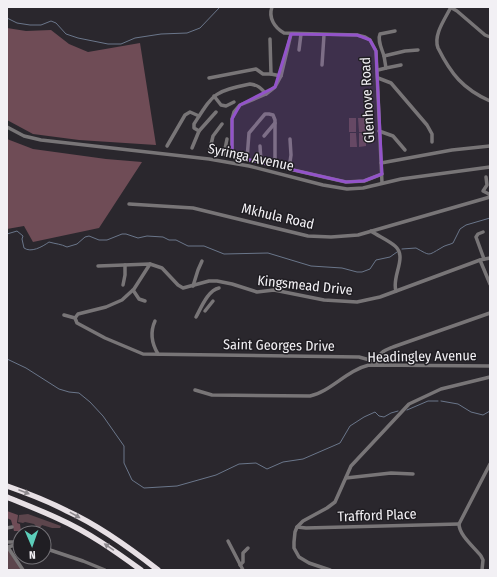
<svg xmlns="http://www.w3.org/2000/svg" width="497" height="577" viewBox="0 0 497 577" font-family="'Fira Sans Condensed',sans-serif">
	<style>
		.green { fill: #5c454c }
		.forest { fill: #6f4c56 }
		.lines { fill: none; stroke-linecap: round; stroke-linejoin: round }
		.stream { stroke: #6a768a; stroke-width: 1 }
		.minor { stroke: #787577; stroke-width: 3.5 }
		.highway { stroke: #e7e0e5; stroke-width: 5.5 }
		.oneway { fill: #8d898e }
		.marked { fill: #9353ca; fill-opacity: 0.2; stroke: #9353ca; stroke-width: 3; stroke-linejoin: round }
		.labels { text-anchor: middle; stroke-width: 3; stroke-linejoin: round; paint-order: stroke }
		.street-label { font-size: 14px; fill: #f2f0f4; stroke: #201e23 }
	</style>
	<rect width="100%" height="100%" fill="#2a272d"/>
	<!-- green -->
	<g class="green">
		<rect x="349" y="118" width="7" height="14"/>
		<path d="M358,118h7l1,14h-7z"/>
		<path d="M366,132v14l-7,1v-14z"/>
		<path d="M350,133h6l1,14h-7z"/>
		<path d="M28,514l33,12 -1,2h-8l-10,-3 -3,4 -5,-5 -9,-2 -2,1 -5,-1 1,-7z"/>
		<path d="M7,548l15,22h-15z"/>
	</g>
	<!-- forest -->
	<g class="forest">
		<path d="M7,28l19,3 25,-1 18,14 19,8 52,-9 16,102 -77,-5 -46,-6 -26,-14z"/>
		<path d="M7,139l26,10 73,10 36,3 -43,66 -66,14 -9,-16 -17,3z"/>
		<path d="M7,511l11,4 -1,8 3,1 1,7h-7l-3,-11 -4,-2z"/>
	</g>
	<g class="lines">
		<!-- stream -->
		<g class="stream">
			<path d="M7,18l10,5 13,2h11l10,-4 5,2 10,11 12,4 30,6h13l14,-6 26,-4 26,-1 13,-5 20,-21"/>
			<path d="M7,234l10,-3 6,5 -1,3 2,9c7,5 18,-1 25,-6 7,2 12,2 18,5l10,-3 8,-7 4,-1 10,4h8l15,-6h4l12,4 9,-2 16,1 6,3h7l12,6h16l20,8 44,-1 43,13 31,2 15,4h5l8,-3 6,-9 14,-3 7,-5"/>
			<path d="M402,249l14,-1c15,8 11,8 25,0 4,-3 8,-3 12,-5l7,-14 6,-4 24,-7"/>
			<path d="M7,359l19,9 33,21 10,3 10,1 11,9 13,14 21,30v17l8,17 12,8 33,-2 39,-11 23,-11 17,-1 11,6 16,-7 20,-3 37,-16 10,-17 14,-9 11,-5 4,4 5,1 7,-4 7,-2"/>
			<path d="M441,401l17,3 13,8 12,3 7,-4"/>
			<path d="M407,410l21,-9h10"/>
		</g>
		<!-- minor -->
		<g class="minor">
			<path d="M272,7c-4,11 3,21 12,26l73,2 8,2 5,3 6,11 6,132"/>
			<path d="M450,7l7,4 28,24 5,2"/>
			<path d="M451,7c-6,12 -18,28 -13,41 13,26 25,41 52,53"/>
			<path d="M270,39l1,35"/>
			<path d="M299,50l2,-16"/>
			<path d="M384,56c-2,-7 -7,-16 -4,-22l15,-3"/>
			<path d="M322,65l2,-30"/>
			<path d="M386,68l15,-3"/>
			<path d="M378,70l8,-2 -2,-12 21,-5 13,-1"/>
			<path d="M209,78l47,-9 7,5h8l10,2"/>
			<path d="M378,78l13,5 36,42 5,9v8"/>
			<path d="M214,96l7,9 5,1 8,-4"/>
			<path d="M216,112l-17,19 -5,-3v-4c20,-31 19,-32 56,-40 8,1 11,4 16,10"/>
			<path d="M222,124l-9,12 -3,13 3,3 19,4v-37l2,-7 6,-7 26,-11 9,-7 6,-11 10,-42"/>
			<path d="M7,127l17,9 17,4 168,19 40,7 74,19 24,4 16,-1 38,-9 89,-12"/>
			<path d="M379,131l14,5 12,14"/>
			<path d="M264,136l11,-13"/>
			<path d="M167,146l18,-31 5,-3 9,4"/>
			<path d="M260,146l1,16"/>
			<path d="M192,148l7,-17"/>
			<path d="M224,154l3,-15"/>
			<path d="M232,156l114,26 18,-1 18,-7"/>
			<path d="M247,159l2,-26 16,-19h4l4,1 2,5v46"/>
			<path d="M381,163l71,-13 38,-4"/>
			<path d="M289,169l2,-14 -1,-16"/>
			<path d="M486,177l1,8 -4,6 6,3 1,3"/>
			<path d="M129,204l64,4 115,28 23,1 27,-2 132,-38"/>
			<path d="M371,231c7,5 17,9 24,15 13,11 -4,31 1,45"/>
			<path d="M483,232l-5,2 -2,3 8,22"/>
			<path d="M480,260l10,24"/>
			<path d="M98,266l52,-2 12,4 16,17 5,3 26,-7h8l15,3 25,8 17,-2 50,10 33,2 23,-5 100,-37 10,-2"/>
			<path d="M123,285l2,-10v-10"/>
			<path d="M193,286l5,-16 4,-9"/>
			<path d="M133,290l6,9 6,2"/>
			<path d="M205,311l8,-10"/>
			<path d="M64,315l11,3 2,5 28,15 38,16 216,3 18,5"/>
			<path d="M196,317c5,-9 12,-27 23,-29"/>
			<path d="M75,318l3,-4 28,-7 16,-7 12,-11 16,-25"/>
			<path d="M155,321c-5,11 -3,23 3,33"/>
			<path d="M377,362c0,-9 9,-12 16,-15l97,-34"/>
			<path d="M195,390l17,5 98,1c20,-4 37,-26 59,-31l121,1"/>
			<path d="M346,478l45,-5 22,1"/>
			<path d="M297,527l9,1 153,-4"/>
			<path d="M7,528l5,-1"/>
			<path d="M228,541l15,29"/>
			<path d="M7,542h13"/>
			<path d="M7,546l16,24"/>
			<path d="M8,547l7,-2 5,-1"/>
			<path d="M44,548l39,13 22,9"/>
			<path d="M240,565l3,-3v-9l5,-5"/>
			<path d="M330,570l-21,-7 -10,-6 -5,-9v-6l1,-10 2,-5 6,-6 24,-13 8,-6 16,-36 58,-62 32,-15 49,-12"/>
			<path d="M482,570l1,-10 -2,-4c-7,-9 -22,-21 -22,-32l31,-60"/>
		</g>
		<!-- highway -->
		<g class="highway">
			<path d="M7,486c20,7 41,15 60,25 33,15 63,37 91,59"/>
			<path d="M7,497c17,7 35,14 52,22 29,13 56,32 82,51"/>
		</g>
	</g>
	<!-- one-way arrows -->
	<defs><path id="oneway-solid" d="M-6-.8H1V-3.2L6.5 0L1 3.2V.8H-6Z"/></defs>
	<g class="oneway">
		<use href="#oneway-solid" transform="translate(24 492) rotate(21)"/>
		<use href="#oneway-solid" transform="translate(75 515) rotate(29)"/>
		<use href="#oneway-solid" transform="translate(109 547) rotate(-146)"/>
	</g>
	<!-- marked area -->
	<path class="marked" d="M291,34l66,1 13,5 6,11 6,123 -18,7 -18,1 -114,-26v-37l8,-14 35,-18z"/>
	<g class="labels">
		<!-- street labels -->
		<g class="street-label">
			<text transform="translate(367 100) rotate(-93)" y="5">Glenhove Road</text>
			<text transform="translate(251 157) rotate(12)" y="5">Syringa Avenue</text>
			<text transform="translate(278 216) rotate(13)" y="5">Mkhula Road</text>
			<text transform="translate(305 285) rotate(6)" y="5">Kingsmead Drive</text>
			<text transform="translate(279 345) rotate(1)" y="5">Saint Georges Drive</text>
			<text transform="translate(422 356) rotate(-1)" y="5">Headingley Avenue</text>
			<text transform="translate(377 515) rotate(-2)" y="5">Trafford Place</text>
		</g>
	</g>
	<!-- border -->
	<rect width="497" height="577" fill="none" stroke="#f2f0f4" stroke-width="16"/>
	<!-- north arrow -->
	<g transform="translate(32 545) rotate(178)"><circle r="19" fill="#201e23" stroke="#747277"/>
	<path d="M0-3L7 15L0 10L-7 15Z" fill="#5cceba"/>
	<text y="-6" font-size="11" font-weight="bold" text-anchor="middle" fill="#f2f0f4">N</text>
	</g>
</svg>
